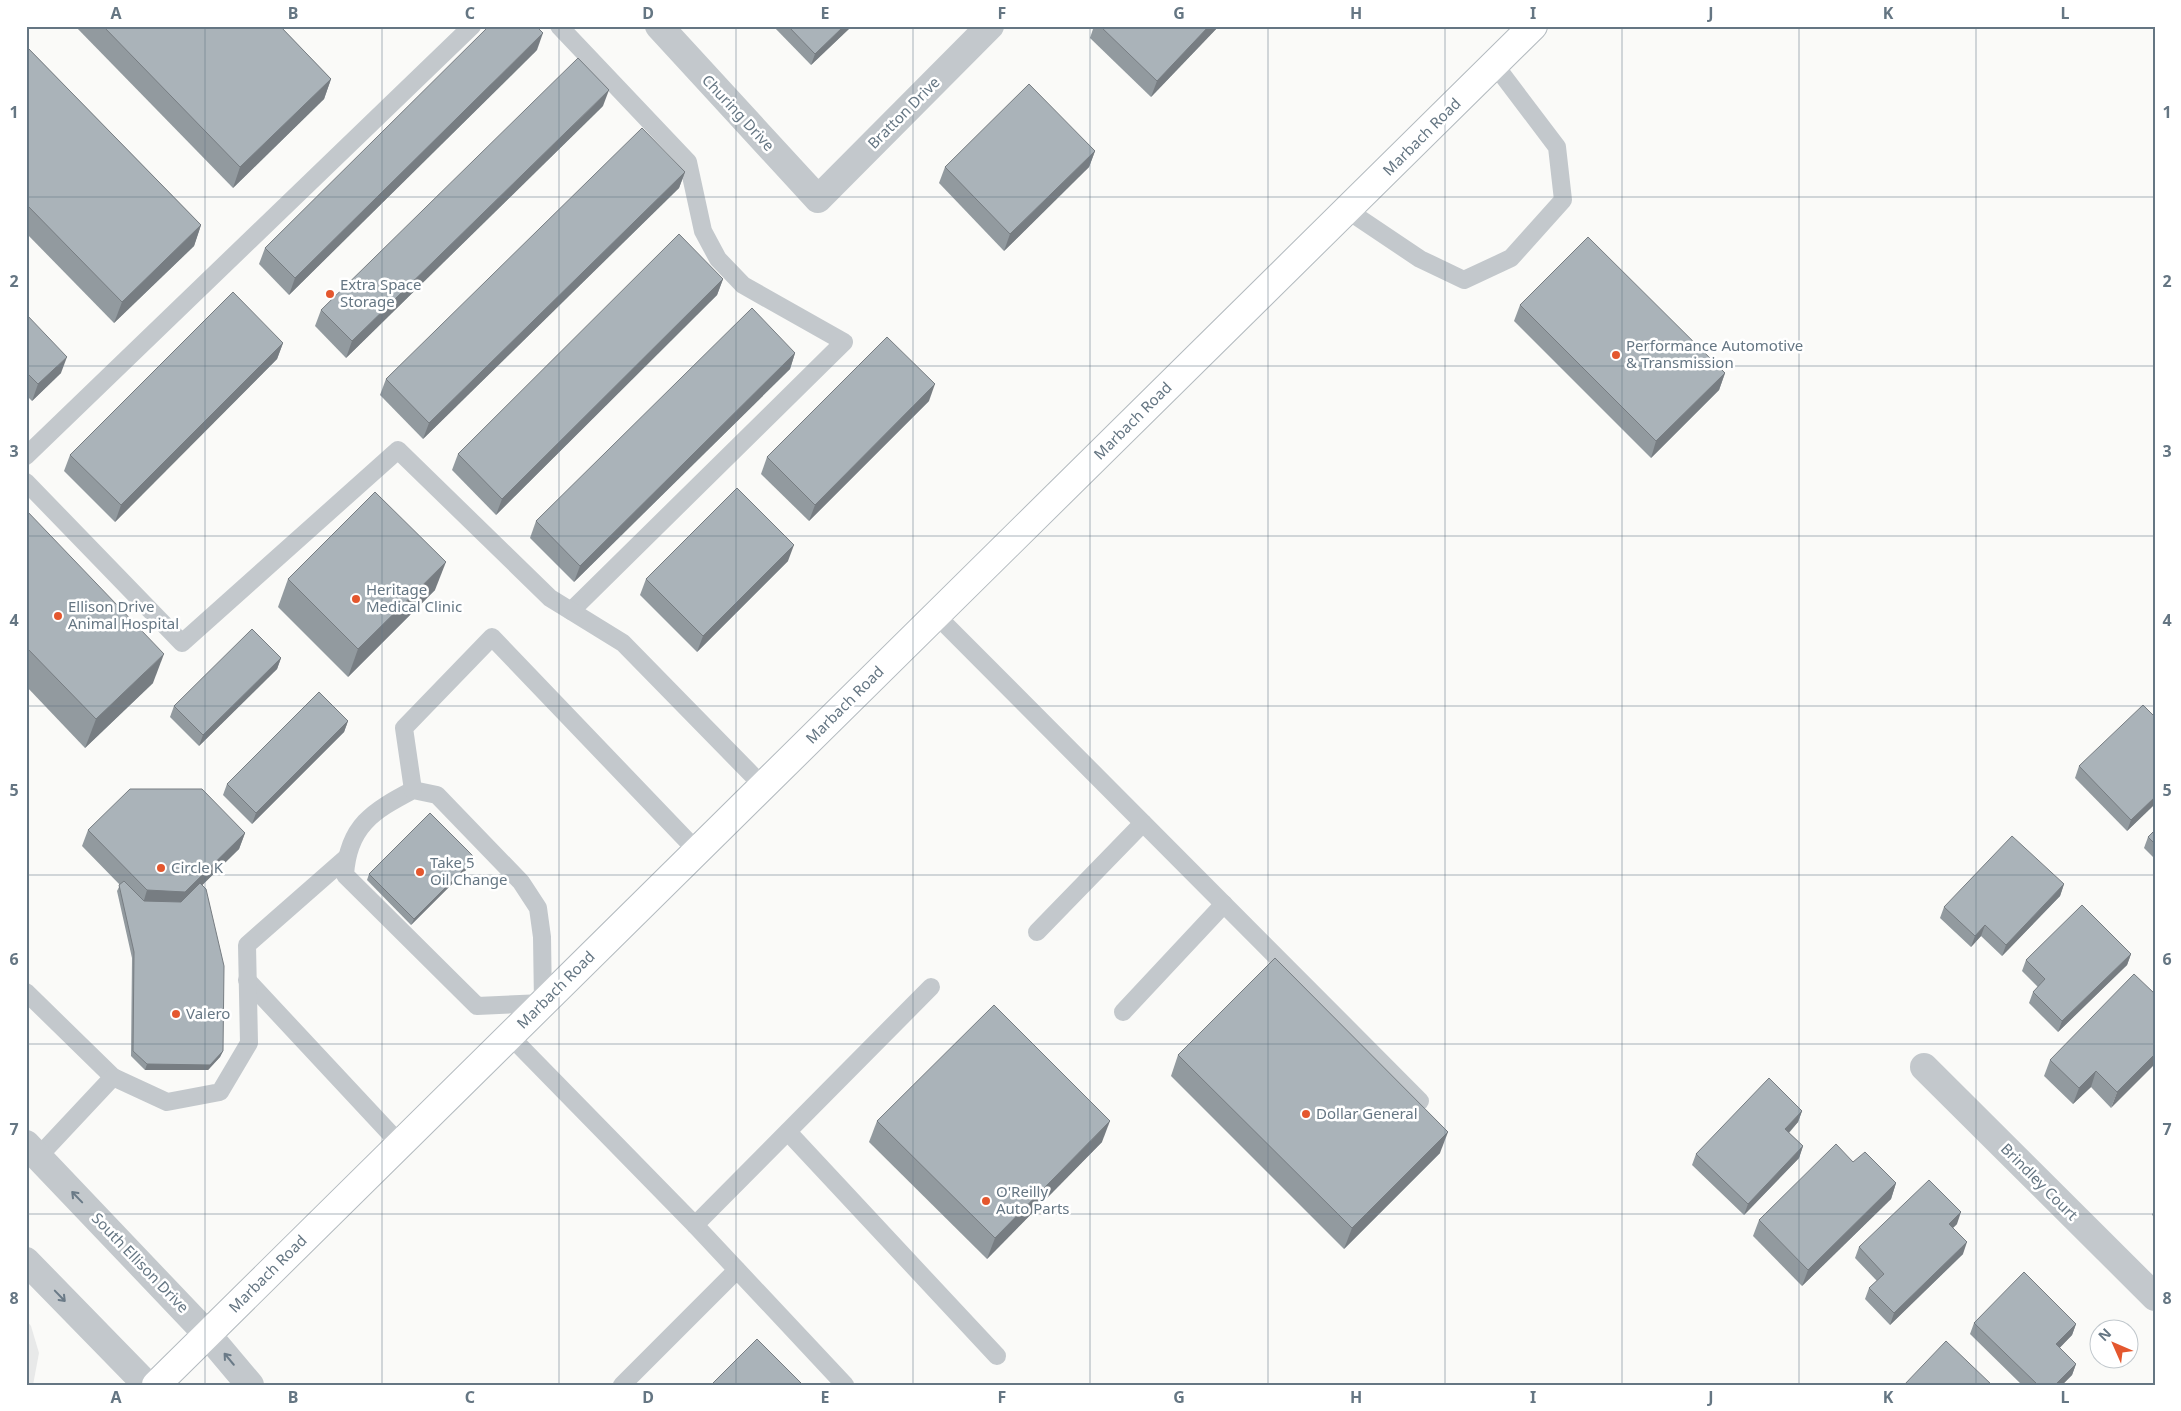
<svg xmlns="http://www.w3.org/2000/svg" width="2181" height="1411" viewBox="0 0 2181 1411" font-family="'Noto Sans',sans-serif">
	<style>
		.built { fill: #e8e9e9 }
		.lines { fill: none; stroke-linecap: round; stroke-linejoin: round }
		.secondary-casing { stroke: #b3babf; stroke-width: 30 }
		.service { stroke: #c3c8cc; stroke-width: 18 }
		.minor { stroke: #c3c8cc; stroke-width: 28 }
		.tertiary { stroke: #c3c8cc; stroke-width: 28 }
		.secondary { stroke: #fff; stroke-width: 28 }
		.wall { fill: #929a9f }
		.shaded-wall { fill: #777d82 }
		.building { fill: #aab3b9; stroke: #777d82 }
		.oneway { stroke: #6a7a87 }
		.grid { fill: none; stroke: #657683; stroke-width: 1; stroke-opacity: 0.55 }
		.poi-dot { fill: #e4572e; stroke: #fff; stroke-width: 2 }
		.labels { text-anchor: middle; stroke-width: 5; stroke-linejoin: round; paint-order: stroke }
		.street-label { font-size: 15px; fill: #657683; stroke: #fff }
		.poi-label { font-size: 15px; fill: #657683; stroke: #fff; text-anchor: start }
		.neatline { fill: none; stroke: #657683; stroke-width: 2 }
		.grid-label { font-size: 16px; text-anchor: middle; font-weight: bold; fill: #657683 }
	</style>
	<rect width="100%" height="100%" fill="#fafaf8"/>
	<!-- built -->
	<path class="built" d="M26,1320l5,6 8,27 -6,32h-7z"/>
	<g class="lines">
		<defs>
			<path id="secondary" d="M156,1385l1377,-1359"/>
		</defs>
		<!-- secondary casing -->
		<use href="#secondary" class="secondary-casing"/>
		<!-- service -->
		<g class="service">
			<path d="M559,26l129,136 15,69 15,28 25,26 101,57 -273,269"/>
			<path d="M1347,210l73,49 44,21 47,-22 52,-58 -6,-53 -62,-82"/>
			<path d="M26,456l446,-430"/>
			<path d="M26,482l156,161 216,-193 152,148 73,45 140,143"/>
			<path d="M936,615l484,486"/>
			<path d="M413,790l24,5 84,87 17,26 4,29 1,66 -66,3 -132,-131c3,-49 28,-64 68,-85z"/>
			<path d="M413,790l-9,-62 88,-91 205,214"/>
			<path d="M1037,932l106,-109"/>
			<path d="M247,980l153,164"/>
			<path d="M26,992l87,85"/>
			<path d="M1123,1012l101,-108"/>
			<path d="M510,1036l185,189 150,160"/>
			<path d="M788,1132l209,224"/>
			<path d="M38,1157l75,-80 54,25 53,-10 29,-49 -2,-98 99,-87"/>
			<path d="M695,1225l236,-238"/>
			<path d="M622,1385l115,-115"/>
		</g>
		<!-- minor -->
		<g class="minor">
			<path d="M659,26l159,173 172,-173"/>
			<path d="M1924,1067l231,230"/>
		</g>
		<!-- tertiary -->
		<g class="tertiary">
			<path d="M26,1144l181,190 43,51"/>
			<path d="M26,1261l121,124"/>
		</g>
		<!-- secondary -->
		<use href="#secondary" class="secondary"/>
	</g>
	<!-- wall -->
	<g class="wall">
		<path d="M75,26h205l51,53 -7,20 -91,89z"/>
		<path d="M773,26h79l-41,39z"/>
		<path d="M1094,26h125l-68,71 -61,-59z"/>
		<path d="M26,46l175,179 -7,21 -80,77 -88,-90z"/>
		<path d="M537,50l-248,245 -30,-31 6,-16z"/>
		<path d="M603,106l-257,252 -31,-32 6,-16z"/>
		<path d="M1095,151l-6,16 -85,84 -65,-68 6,-16z"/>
		<path d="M685,172l-6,16 -256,251 -43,-44 6,-16z"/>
		<path d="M723,279l-6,16 -221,220 -44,-45 6,-16z"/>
		<path d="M1520,305l205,68 -6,17 -68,68 -137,-137z"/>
		<path d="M26,314l35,59 -29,28 -6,-6z"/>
		<path d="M283,343l-6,16 -162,163 -51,-51 6,-16z"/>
		<path d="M795,353l-5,16 -216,213 -44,-44 6,-17z"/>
		<path d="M929,401l-120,120 -48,-47 6,-17z"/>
		<path d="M26,510l127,173 -68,65 -59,-62z"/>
		<path d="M788,561l-91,91 -57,-57 6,-16z"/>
		<path d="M288,579l147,11 -87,87 -70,-70z"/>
		<path d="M281,658l-4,11 -78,77 -29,-29 4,-11z"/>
		<path d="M348,721l-4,11 -92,92 -29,-29 4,-11z"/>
		<path d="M2079,766l76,38 -28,27 -52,-53z"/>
		<path d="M88,830l157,3 -6,16 -37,36 21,166 -3,6 -12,13h-63l-14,-14 1,-98 -15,-67 3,-6 -38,-39z"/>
		<path d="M2155,830v29l-11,-11 4,-11z"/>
		<path d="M475,858l-2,5 -62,62 -44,-45 2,-6z"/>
		<path d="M2064,884l-4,12 -58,60 -21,-20 -10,11 -31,-29 4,-11z"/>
		<path d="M2131,954l-4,11 -69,67 -29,-29 4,-11 5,-5 -16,-16 4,-11z"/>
		<path d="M2155,994l-44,114 -20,-21 -18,17 -29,-28 6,-16z"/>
		<path d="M1178,1055l262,98 -96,96 -173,-173z"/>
		<path d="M1802,1111l-4,11 -9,11 14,13 -4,12 -55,57 -52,-50 4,-11z"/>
		<path d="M877,1121l225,21 -115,117 -118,-117z"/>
		<path d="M1853,1162l43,21 -5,16 -89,87 -49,-50 6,-16z"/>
		<path d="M2155,1208v9l-3,-2z"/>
		<path d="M1957,1224l-4,4 10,26 -73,71 -25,-26 4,-11 8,-7 -22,-23 4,-11z"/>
		<path d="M1974,1323l102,1 -4,11 -13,13 17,16 -4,11 -10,10h-40l-52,-51z"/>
	</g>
	<!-- shaded-wall -->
	<g class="shaded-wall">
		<path d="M844,26h8l-41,39 4,-11z"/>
		<path d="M1209,26h10l-68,71 6,-16z"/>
		<path d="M543,33l-6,17 -248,245 6,-17z"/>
		<path d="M331,79l-7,20 -91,89 7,-21z"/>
		<path d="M609,90l-6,16 -257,252 6,-17z"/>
		<path d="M1095,151l-6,16 -85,84 6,-17z"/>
		<path d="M685,172l-6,16 -256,251 6,-16z"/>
		<path d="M201,225l-7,21 -80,77 8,-21z"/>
		<path d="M723,279l-6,16 -221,220 6,-16z"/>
		<path d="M283,343l-6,16 -162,163 6,-17z"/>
		<path d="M795,353l-5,16 -216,213 6,-16z"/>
		<path d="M67,357l-6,16 -29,28 6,-17z"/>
		<path d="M1725,373l-6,17 -68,68 5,-17z"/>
		<path d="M935,384l-6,17 -120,120 6,-16z"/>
		<path d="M794,545l-6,16 -91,91 6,-16z"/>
		<path d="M446,562l-11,28 -87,87 10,-28z"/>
		<path d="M164,654l-11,29 -68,65 11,-29z"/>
		<path d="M281,658l-4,11 -78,77 4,-11z"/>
		<path d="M348,721l-4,11 -92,92 4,-11z"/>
		<path d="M2155,797v7l-28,27 4,-11z"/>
		<path d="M245,833l-6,16 -60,59 -37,-1 5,-17z"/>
		<path d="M475,858l-2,5 -62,62 3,-6z"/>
		<path d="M2064,884l-4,12 -58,60 4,-11z"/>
		<path d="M1985,925l-4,11 -10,11 4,-11z"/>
		<path d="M2131,954l-4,11 -69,67 4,-11z"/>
		<path d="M223,1051l-3,6 -12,13h-63l2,-6z"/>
		<path d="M2155,1054v10l-44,44 6,-16z"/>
		<path d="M2096,1071l-5,16 -18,17 6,-16z"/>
		<path d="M1802,1111l-4,11 -17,19 4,-12z"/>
		<path d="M1110,1121l-8,21 -115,117 8,-21z"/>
		<path d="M1448,1132l-8,21 -96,96 8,-21z"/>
		<path d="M1803,1146l-4,12 -55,57 4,-11z"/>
		<path d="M1896,1183l-5,16 -89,87 6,-16z"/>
		<path d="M1961,1212l-4,12 -12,11 4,-11z"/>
		<path d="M1967,1242l-4,12 -73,71 4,-12z"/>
		<path d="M2076,1324l-4,11 -20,21 4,-12z"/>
		<path d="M2076,1364l-4,11 -10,10h-7z"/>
	</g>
	<!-- building -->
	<g class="building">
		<path d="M103,26h177l51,53 -91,88z"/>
		<path d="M489,26h47l7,7 -248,245 -30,-30z"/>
		<path d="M788,26h56l-29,28z"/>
		<path d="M1100,26h109l-52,55z"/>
		<path d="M26,46l175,179 -79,77 -96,-98z"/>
		<path d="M578,58l31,32 -257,251 -31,-31z"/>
		<path d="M1029,84l66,67 -85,83 -65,-67z"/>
		<path d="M642,128l43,44 -256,251 -43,-44z"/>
		<path d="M679,234l44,45 -221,220 -44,-45z"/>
		<path d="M1588,237l137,136 -69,68 -136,-136z"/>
		<path d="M233,292l50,51 -162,162 -51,-50z"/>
		<path d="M752,308l43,45 -215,213 -44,-45z"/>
		<path d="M26,314l41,43 -29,27 -12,-12z"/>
		<path d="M887,337l48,47 -120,121 -48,-48z"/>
		<path d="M737,488l57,57 -91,91 -57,-57z"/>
		<path d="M375,492l71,70 -88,87 -70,-70z"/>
		<path d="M26,510l138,144 -68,65 -70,-72z"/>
		<path d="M252,629l29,29 -78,77 -29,-29z"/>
		<path d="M319,692l29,29 -92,92 -29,-29z"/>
		<path d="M2143,705l12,12v80l-24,23 -52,-54z"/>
		<path d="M130,789h72l43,44 -60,59 -38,-2 -59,-60z"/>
		<path d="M430,813l45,45 -61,61 -45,-45z"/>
		<path d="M2155,830v14l-7,-7z"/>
		<path d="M2012,836l52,48 -58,61 -21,-20 -10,11 -31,-29z"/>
		<path d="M124,881l20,20 37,1 19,-19 6,6 18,77 -1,85 -13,14 -63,-1 -14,-13 1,-99 -15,-67z"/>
		<path d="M2082,905l49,49 -69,67 -29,-29 12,-13 -19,-19z"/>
		<path d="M1275,958l173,174 -96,96 -174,-173z"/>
		<path d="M2134,974l21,20v60l-38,38 -21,-21 -17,17 -29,-28z"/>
		<path d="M994,1005l116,116 -115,117 -118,-117z"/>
		<path d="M1769,1078l33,33 -17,18 18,17 -55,58 -52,-50z"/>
		<path d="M1836,1144l17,18 12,-10 31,31 -88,87 -49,-50z"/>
		<path d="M1929,1180l32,32 -12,12 18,18 -73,71 -25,-25 15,-14 -25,-27z"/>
		<path d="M2024,1272l52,52 -20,20 20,20 -21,21h-17l-64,-62z"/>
		<path d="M757,1339l46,46h-92z"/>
		<path d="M1946,1341l46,44h-88z"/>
	</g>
	<!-- one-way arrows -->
	<defs><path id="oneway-shaft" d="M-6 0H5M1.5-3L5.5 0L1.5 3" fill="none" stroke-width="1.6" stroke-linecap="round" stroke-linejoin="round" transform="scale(1.25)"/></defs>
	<g class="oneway">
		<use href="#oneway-shaft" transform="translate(77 1197) rotate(-134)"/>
		<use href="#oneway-shaft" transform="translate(60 1296) rotate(46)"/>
		<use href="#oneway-shaft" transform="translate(229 1359) rotate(-130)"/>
	</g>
	<!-- grid -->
	<path class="grid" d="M205,26v1359M382,26v1359M559,26v1359M736,26v1359M913,26v1359M1090,26v1359M1268,26v1359M1445,26v1359M1622,26v1359M1799,26v1359M1976,26v1359M26,197h2129M26,366h2129M26,536h2129M26,706h2129M26,875h2129M26,1044h2129M26,1214h2129"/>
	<!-- markers -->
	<g class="poi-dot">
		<circle cx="330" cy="294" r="5"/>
		<circle cx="1616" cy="355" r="5"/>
		<circle cx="356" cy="599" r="5"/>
		<circle cx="58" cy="616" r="5"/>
		<circle cx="161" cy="868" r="5"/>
		<circle cx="420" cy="872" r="5"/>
		<circle cx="176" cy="1014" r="5"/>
		<circle cx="1306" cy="1114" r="5"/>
		<circle cx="986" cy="1201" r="5"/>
	</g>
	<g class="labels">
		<!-- street labels -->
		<g class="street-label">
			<text transform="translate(738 113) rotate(47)" y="5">Churing Drive</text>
			<text transform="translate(904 113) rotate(-45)" y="5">Bratton Drive</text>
			<text transform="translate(1422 137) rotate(-45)" y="5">Marbach Road</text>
			<text transform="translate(1133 421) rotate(-45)" y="5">Marbach Road</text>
			<text transform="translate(845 705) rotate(-45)" y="5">Marbach Road</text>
			<text transform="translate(556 990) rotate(-45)" y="5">Marbach Road</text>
			<text transform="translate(2039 1182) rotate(45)" y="5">Brindley Court</text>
			<text transform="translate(140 1263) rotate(46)" y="5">South Ellison Drive</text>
			<text transform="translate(268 1274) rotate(-45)" y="5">Marbach Road</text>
		</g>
		<!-- poi labels -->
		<g class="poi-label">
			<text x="340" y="290">Extra Space<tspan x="340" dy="17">Storage</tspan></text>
			<text x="1626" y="351">Performance Automotive<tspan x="1626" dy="17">&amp; Transmission</tspan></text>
			<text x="366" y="595">Heritage<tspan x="366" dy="17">Medical Clinic</tspan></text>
			<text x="68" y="612">Ellison Drive<tspan x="68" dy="17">Animal Hospital</tspan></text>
			<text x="430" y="868">Take 5<tspan x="430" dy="17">Oil Change</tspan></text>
			<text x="171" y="873">Circle K</text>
			<text x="186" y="1019">Valero</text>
			<text x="1316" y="1119">Dollar General</text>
			<text x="996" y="1197">O'Reilly<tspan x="996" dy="17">Auto Parts</tspan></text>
		</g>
	</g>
	<!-- border -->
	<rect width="2181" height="1411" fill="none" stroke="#ffffff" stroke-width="55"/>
	<!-- north arrow -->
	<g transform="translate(2114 1344) rotate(315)"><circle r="24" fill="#ffffff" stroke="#c1c8cd"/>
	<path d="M0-4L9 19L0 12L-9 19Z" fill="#e4572e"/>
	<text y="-8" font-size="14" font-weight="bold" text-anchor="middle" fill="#657683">N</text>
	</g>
	<rect x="28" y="28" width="2126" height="1356" class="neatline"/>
	<g class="grid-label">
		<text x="116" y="19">A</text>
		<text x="293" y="19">B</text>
		<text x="470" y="19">C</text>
		<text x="648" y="19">D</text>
		<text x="825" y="19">E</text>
		<text x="1002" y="19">F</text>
		<text x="1179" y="19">G</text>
		<text x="1356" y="19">H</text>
		<text x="1533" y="19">I</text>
		<text x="1711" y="19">J</text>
		<text x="1888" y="19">K</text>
		<text x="2065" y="19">L</text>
		<text x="14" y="118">1</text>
		<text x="2167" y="118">1</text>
		<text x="14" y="287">2</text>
		<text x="2167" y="287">2</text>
		<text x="14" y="457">3</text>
		<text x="2167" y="457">3</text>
		<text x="14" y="626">4</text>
		<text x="2167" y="626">4</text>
		<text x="14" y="796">5</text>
		<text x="2167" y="796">5</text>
		<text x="14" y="965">6</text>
		<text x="2167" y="965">6</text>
		<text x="14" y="1135">7</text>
		<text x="2167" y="1135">7</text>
		<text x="14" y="1304">8</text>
		<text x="2167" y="1304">8</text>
		<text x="116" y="1403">A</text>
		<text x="293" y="1403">B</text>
		<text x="470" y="1403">C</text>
		<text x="648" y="1403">D</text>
		<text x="825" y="1403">E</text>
		<text x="1002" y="1403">F</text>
		<text x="1179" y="1403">G</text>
		<text x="1356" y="1403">H</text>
		<text x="1533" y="1403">I</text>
		<text x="1711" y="1403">J</text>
		<text x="1888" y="1403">K</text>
		<text x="2065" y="1403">L</text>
	</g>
</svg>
